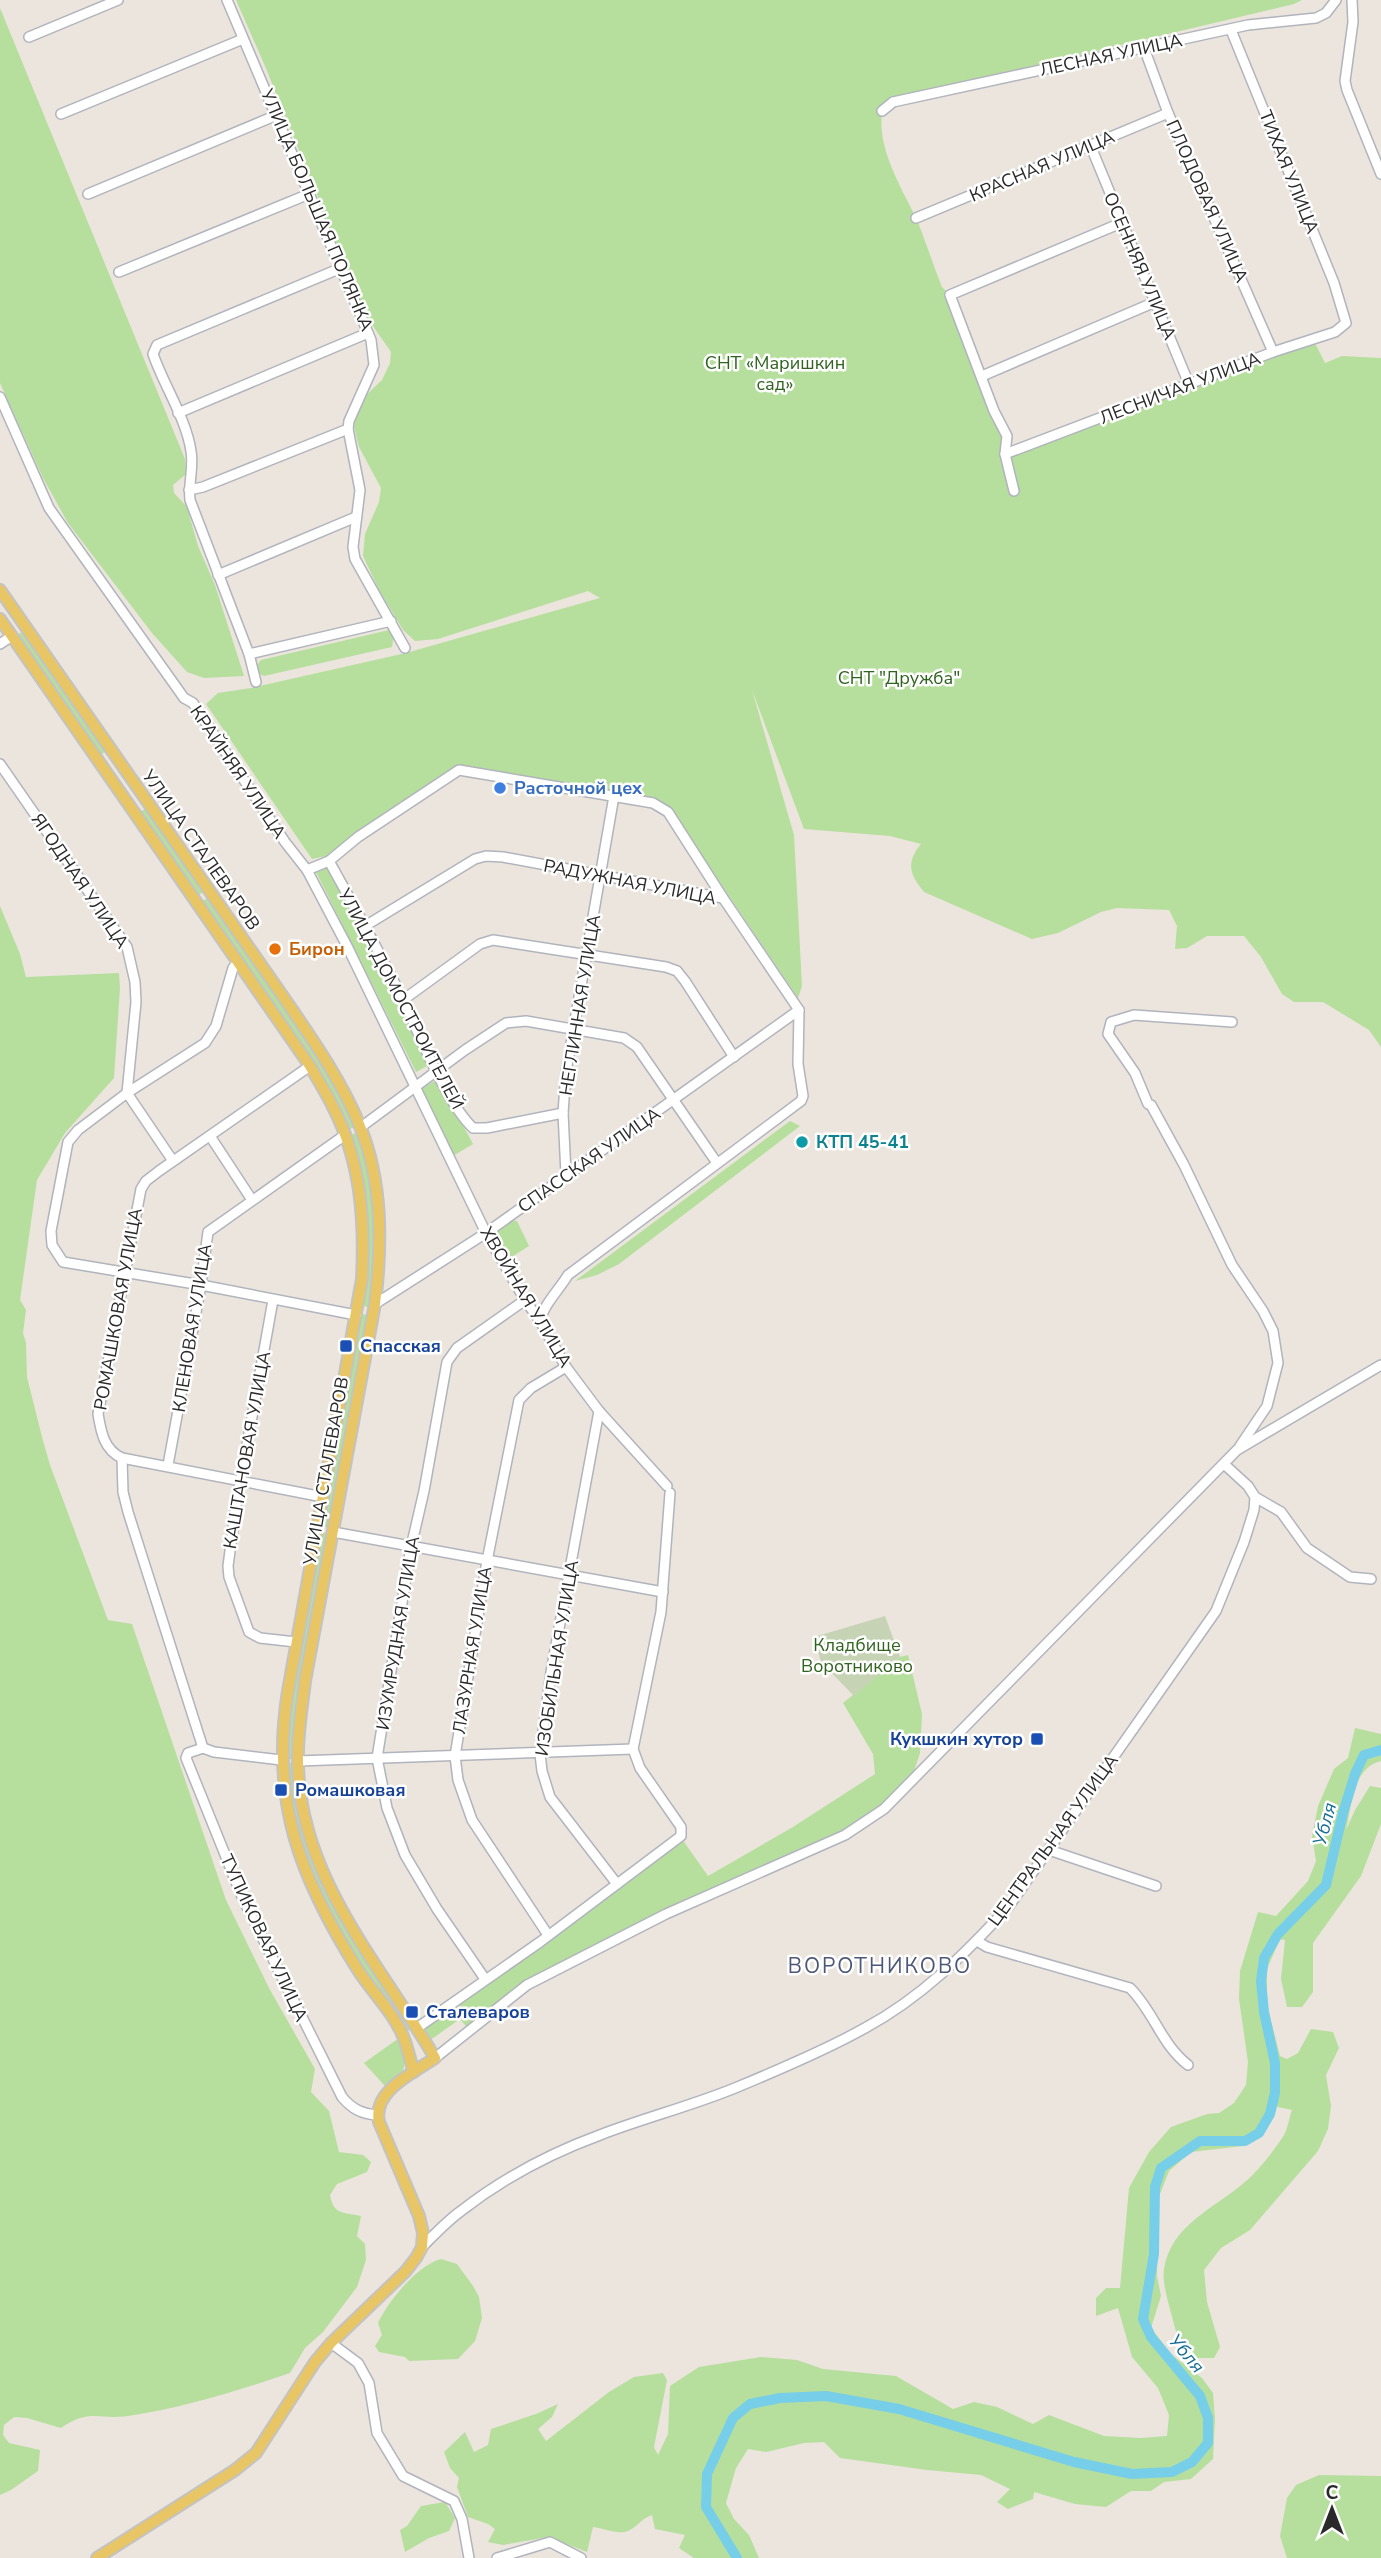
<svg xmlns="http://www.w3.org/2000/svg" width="1381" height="2558" viewBox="0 0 1381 2558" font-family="'Nunito Sans',sans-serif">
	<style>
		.green { fill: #b6df9d }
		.cemetery { fill: #c6d4b5 }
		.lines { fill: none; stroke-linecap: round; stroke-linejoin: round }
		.river { stroke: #76cee8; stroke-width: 10 }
		.minor-casing { stroke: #b1b4bd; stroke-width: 12 }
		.major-casing { stroke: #c3c3c3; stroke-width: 14 }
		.minor { stroke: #fff; stroke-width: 9 }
		.major { stroke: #e8c565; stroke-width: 10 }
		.shop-dot { fill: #3f7fe0; stroke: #fff; stroke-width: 2.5 }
		.food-dot { fill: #e8710a; stroke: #fff; stroke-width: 2.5 }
		.culture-dot { fill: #0f9aa8; stroke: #fff; stroke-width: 2.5 }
		.transit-dot { fill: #1a4fb4; stroke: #fff; stroke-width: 2.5 }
		.labels { text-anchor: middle; stroke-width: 5; stroke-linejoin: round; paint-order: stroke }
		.street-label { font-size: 18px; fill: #2a2a2a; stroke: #fff }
		.park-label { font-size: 18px; fill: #2f631e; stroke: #fff }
		.shop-label { font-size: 18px; font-weight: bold; fill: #366cbe; stroke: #fff; text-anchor: start }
		.food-label { font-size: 18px; font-weight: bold; fill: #c56008; stroke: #fff; text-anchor: start }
		.culture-label { font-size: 18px; font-weight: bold; fill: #0d838f; stroke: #fff; text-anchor: start }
		.transit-label { font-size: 18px; font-weight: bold; fill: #164399; stroke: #fff; text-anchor: start }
		.water-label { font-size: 19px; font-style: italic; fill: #156d94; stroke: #fff }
		.quarter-label { font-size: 21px; letter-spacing: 2px; fill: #4d5778; stroke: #fff }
	</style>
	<rect width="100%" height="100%" fill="#ebe5dd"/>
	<!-- green -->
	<g class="green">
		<path d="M236,0h1066l-8,4 -409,97c-14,39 16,85 32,119 9,22 16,45 25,67l8,8 57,141 -2,18 303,-114 8,5 9,18 17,-7 39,2v689l-12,-17 -46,-28h-29l-12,-8 -21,-37 -17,-21h-37l-20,12 -12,1 2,-23 -8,-16 -52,-2 -16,4 -43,21 -26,6 -108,-47c-15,-18 -18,-30 -3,-48l-31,-8 -86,-7 -52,-139 42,145 8,151 -4,12 -125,-185 -15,-13 -200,-35 -81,53 -51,38 -14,3 -106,-155 12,-11 33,-5 155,-35 194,-55 -12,-7 -150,48 -23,2 -12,-11 -24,-40 -16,-34 2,-22 14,-32 2,-14 -22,-41 -7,-28 9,-19 21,-20 8,-17 1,-11 -25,-36 -101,-250z"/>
		<path d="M0,8l185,451 1,15 -13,11 1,8 13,14 11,39 17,39 29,91 -40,2 -17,-6 -35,-39 -84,-110 -25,-45 -43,-95z"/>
		<path d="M389,630l5,4 -2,13 -128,29 -6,-3 -1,-8 4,-5z"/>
		<path d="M23,631l83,116 -1,5 -3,2h-6l-79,-119z"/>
		<path d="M145,809h3l55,79v4l-4,3 -5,-1 -54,-82z"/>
		<path d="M331,865l98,200 -13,7 -100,-200z"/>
		<path d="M208,898l98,136 30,50 18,44 -6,1 -146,-224v-4z"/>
		<path d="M0,906l20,48 6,23 93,-4 1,15 -6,90 -49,55 -28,47 -17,120 6,10 -3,23 3,10 1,34 15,60 8,28 58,155 24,4 94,276 43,88 46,81 -4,23 18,19 10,41 24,3 8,7 -4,10 -30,12 -7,11c4,20 12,17 31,21l-4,20 8,8 1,16 -9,27 -34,45 -18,16 -15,25c-53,18 -107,35 -162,43 -31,4 -38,-8 -67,12l-34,-10 -13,-1 -10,8 -1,10 6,8 31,7 -2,21 -27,19 -11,5z"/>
		<path d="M438,1079l35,65 -20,12 -32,-67z"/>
		<path d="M790,1121l10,5 -181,138 -22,11 -22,6z"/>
		<path d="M355,1133l4,3 15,58 3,42 -9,71 -6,-1 3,-37 -15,-133z"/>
		<path d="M508,1220l9,1 12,25 -22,14 -12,-23 1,-6z"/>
		<path d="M360,1314l9,1 -41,213 -6,-2z"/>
		<path d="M322,1532l5,1 -34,226h-6l-2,-16 34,-208z"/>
		<path d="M908,1655l14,59 -2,39 -7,21 -33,33 -19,14 -28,15 -261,121 -30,16 -74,56 -8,-10 -31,22 -7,-9v-6l260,-187 26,37 85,-49 82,-53 -2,-20 -30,-51 57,-46z"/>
		<path d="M1355,1728l26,6v27c-29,7 -29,45 -35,69l9,-20 15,-24 11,2v36l-20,52 -48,67v49l-11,15h-15l-6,-28 4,-39 -5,-1 -13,30v36l13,51 7,3 11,-6 13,-24 22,3 6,16 -13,27 5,31 -3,23 -10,22 -68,79 -29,18 -17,22 3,32 13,45 -6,11h-22l-13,-10c-2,-23 -18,-58 -15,-79 7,-45 52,-61 82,-88 12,-10 30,-33 38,-46 4,-7 5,-17 8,-25l-19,-4 -10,20 -20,20 -52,6 -22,19 -11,28 -1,77 4,20 -10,32 20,26 31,24 11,15 2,27 -2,39 -22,20 -27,3 -13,9h-20l-25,16 -31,-3 -41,-12 -1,7 -25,10 -11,-7 13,-13 -29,-14 -54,-5 -87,-12 -16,-16 -20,1 -38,9 -18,-3 -12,19 -10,35 8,16 15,16 10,23h-65l-15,-10 6,-13 -30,-6 -3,-14c-10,3 -15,12 -24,16 -11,4 -24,-3 -35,-4l-6,25 -39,-15 -45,8 -15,-3 7,-13 -7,-5 -20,-7 -11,-30 2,-9 -9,-10 -6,-16 21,-20 9,20 14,-7 3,-16 45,-15 22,-10 -6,13 -14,12 8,12 63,-49 25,-15 29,-4 4,7 -13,67 4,8 10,-21 2,-48 29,-19 62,-10 36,3 26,9 73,7 57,33 21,-7 23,5 36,17 16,-9 55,21 37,2 26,-2 2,-21 -11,-27 -26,-31 -14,-49 -22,8v-18l10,-10h14l9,-100 20,-36 22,-25 36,-13 12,-1 15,-10 12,-18 2,-23 -9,-63 1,-28 18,-59 18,4 32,-35 8,-20 -4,-25 6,-30 16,-37 14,-11z"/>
		<path d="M287,1763h6l14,72 104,194 -5,3 -66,-96 -44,-98z"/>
		<path d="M399,2038c8,26 11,32 -14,48l-21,-23z"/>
		<path d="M441,2259l16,5 16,22 6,11 3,21 -7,23 -17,18 -49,2 -4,-4 -26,-5 -4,-6 7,-11 -4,-12c10,-22 40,-58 63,-64z"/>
		<path d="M1319,2475l62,1v82h-94l-7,-22 7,-38 9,-13z"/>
		<path d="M445,2502l10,16 -6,13 -20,7 -24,14 -5,-22 7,-4 14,-20z"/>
	</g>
	<!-- cemetery -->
	<path class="cemetery" d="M885,1616l15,41 -46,39 -33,-34 -7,-25z"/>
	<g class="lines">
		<!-- river -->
		<path class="river" d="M737,2558l-31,-51 1,-33 26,-56 17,-14 30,-6 46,-2 73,13 175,53 58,12 40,-2 20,-10 16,-19v-25l-8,-22 -49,-59 -8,-18 11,-65 1,-67 6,-19 39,-27h45l14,-8 11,-19 5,-21v-30l-11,-51 -3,-31 3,-23 14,-24 48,-49 17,-72 12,-39 9,-19 17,-5"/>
		<defs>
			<g id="minor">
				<path d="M227,0l144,340 3,25 -25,56 -1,8 12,61 -7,57 2,12 50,89"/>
				<path d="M1352,0l1,22 -8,59 2,9 34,84"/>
				<path d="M29,37l89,-37"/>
				<path d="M1144,48l24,65 105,239"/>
				<path d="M882,111l11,-9 355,-77 68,-7 10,-5 10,-13"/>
				<path d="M61,114l182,-75"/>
				<path d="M1091,147l98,237"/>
				<path d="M88,194l189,-79"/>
				<path d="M916,218l252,-105"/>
				<path d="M119,272l190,-78"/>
				<path d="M982,376l173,-74"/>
				<path d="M0,397l49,111 135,190 9,5 92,139 22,28 40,76 139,287 39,67 15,21 26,46 33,44 68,75"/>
				<path d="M178,413l190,-80"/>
				<path d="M1005,454l268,-102 62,-20 11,-9 -12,-40 -103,-253"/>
				<path d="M189,490l14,-3 145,-58"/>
				<path d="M1014,491l-9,-37 2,-18 -13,-25 -44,-116 171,-72"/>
				<path d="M218,575l138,-58"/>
				<path d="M0,644l12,-8"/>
				<path d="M249,654l142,-33"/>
				<path d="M256,682l-7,-28 -59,-154c-2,-17 4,-32 1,-49 -5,-33 -27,-65 -38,-97l4,-9 184,-77"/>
				<path d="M0,764l127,183 8,35 1,20 -9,91 46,68"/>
				<path d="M329,861c26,47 52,93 75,141 17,36 42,100 69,126h14l76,-15"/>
				<path d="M307,870l22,-9 29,-24 101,-67 194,33 15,9 55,86 76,112 -1,54 5,32 -2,5 -233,174c-9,15 -24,29 -28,46"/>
				<path d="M365,926l110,-67 11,-3 17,1 220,41"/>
				<path d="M238,962l-5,6 -17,58 -11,17 -78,50 -49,37 -10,12 -17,89 1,14 11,17 138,23 155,30"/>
				<path d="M403,1000l77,-56 13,-4 173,27 11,4 8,10 49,76"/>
				<path d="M1232,1022l-98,-7 -23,7 -3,12 27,39 13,31 3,1 33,60 48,100 31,46 10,20 5,32 -11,43 -27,40"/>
				<path d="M361,1127l104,-77 41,-27 20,-2 98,17 13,9 80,116"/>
				<path d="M210,1136l42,64"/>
				<path d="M566,1174l-3,-61 3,-41 48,-276"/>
				<path d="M273,1300l-37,206 -8,60 1,11 20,55 11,6 36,4"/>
				<path d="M375,1304l111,-71 313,-223"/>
				<path d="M599,1411l-48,261 -11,82 2,17 8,26 67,87"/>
				<path d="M122,1458l201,39"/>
				<path d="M168,1465l33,-180 7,-53 137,-97"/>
				<path d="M1255,1497l26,15 26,36 43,29 21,2"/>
				<path d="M333,1532l330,60"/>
				<path d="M203,1748l-75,-236 -5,-20 -1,-34c-18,-8 -21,-26 -24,-44l43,-225 5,-8 13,-10 151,-105"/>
				<path d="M203,1748l-15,5 -2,5 57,141 99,198c10,12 20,17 35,18"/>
				<path d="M203,1748l11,4 67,8"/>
				<path d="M298,1761l335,-12"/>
				<path d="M1049,1850l107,36"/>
				<path d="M548,1935l-76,-115 -14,-40 -3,-24 32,-195 32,-161 12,-12 35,-21"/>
				<path d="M977,1941l10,6 143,41c24,24 31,56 58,77"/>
				<path d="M485,1979l-48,-70 -32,-54 -18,-47 -10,-50 34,-211 13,-56 23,-129 10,-14 68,-48"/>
				<path d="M417,2028l123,-86 141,-106v-9l-41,-59 -7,-19 28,-137 9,-119"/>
				<path d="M435,2058l92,-73 139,-71 179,-79 39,-26 353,-359 144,-85"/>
				<path d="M422,2247c12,-12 25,-26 39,-36 41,-32 90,-58 139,-76 44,-17 91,-29 135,-47 41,-17 91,-38 130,-60 56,-30 101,-75 144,-122l207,-295 28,-69 10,-32 1,-13 -7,-11 -24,-22"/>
				<path d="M331,2343l27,20 11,20 8,50 26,43 51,25 8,18 7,39"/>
				<path d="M497,2558l53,-16 31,16"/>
			</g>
			<g id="major">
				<path d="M0,590l282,405c28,41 58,83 77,129 24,57 23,120 16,180l-70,377c-3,27 -8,53 -7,80 0,115 82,203 137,297 -22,15 -63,33 -56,64l40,94 4,17 -1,14 -6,11 -11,14 -74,71 -16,19 -59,91 -21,17 -138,88"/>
				<path d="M0,619l310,447c8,14 17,28 24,43 27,53 31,112 28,170l-74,412c-18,110 12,187 70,279 14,22 35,42 45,66 5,12 7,25 11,36"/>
			</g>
		</defs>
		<!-- minor casing -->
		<use href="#minor" class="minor-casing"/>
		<!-- major casing -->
		<use href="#major" class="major-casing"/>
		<!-- minor -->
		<use href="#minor" class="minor"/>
		<!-- major -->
		<use href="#major" class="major"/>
	</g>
	<!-- markers -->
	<circle class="shop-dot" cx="500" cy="788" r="7"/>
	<circle class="food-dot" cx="275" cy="949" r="7"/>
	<circle class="culture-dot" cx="802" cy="1142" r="7"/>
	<g class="transit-dot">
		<rect x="339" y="1339" width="14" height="14" rx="3.5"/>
		<rect x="1030" y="1732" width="14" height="14" rx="3.5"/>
		<rect x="274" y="1783" width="14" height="14" rx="3.5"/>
		<rect x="405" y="2005" width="14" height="14" rx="3.5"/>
	</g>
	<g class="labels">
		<!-- street labels -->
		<g class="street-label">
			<text transform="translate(1111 55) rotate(-12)" y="6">ЛЕСНАЯ УЛИЦА</text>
			<text transform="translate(1042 166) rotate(-23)" y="6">КРАСНАЯ УЛИЦА</text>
			<text transform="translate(1289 172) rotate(68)" y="6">ТИХАЯ УЛИЦА</text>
			<text transform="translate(1207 201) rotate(66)" y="6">ПЛОДОВАЯ УЛИЦА</text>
			<text transform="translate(317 210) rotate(67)" y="6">УЛИЦА БОЛЬШАЯ ПОЛЯНКА</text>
			<text transform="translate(1140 266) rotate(67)" y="6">ОСЕННЯЯ УЛИЦА</text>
			<text transform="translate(1180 388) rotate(-21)" y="6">ЛЕСНИЧАЯ УЛИЦА</text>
			<text transform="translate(238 772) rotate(56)" y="6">КРАЙНЯЯ УЛИЦА</text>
			<text transform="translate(201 850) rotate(55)" y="6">УЛИЦА СТАЛЕВАРОВ</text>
			<text transform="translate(80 881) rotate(56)" y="6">ЯГОДНАЯ УЛИЦА</text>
			<text transform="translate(630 882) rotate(11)" y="6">РАДУЖНАЯ УЛИЦА</text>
			<text transform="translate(401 999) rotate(62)" y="6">УЛИЦА ДОМОСТРОИТЕЛЕЙ</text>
			<text transform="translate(580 1005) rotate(-81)" y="6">НЕГЛИННАЯ УЛИЦА</text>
			<text transform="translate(589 1160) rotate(-35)" y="6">СПАССКАЯ УЛИЦА</text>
			<text transform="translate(526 1297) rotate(59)" y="6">ХВОЙНАЯ УЛИЦА</text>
			<text transform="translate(118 1309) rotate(-80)" y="6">РОМАШКОВАЯ УЛИЦА</text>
			<text transform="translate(192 1328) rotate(-81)" y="6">КЛЕНОВАЯ УЛИЦА</text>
			<text transform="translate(247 1450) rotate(-80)" y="6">КАШТАНОВАЯ УЛИЦА</text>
			<text transform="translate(326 1471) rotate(-80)" y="6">УЛИЦА СТАЛЕВАРОВ</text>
			<text transform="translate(398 1633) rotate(-81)" y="6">ИЗУМРУДНАЯ УЛИЦА</text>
			<text transform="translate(472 1650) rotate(-81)" y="6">ЛАЗУРНАЯ УЛИЦА</text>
			<text transform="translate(557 1658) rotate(-81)" y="6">ИЗОБИЛЬНАЯ УЛИЦА</text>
			<text transform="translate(1053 1840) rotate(-54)" y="6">ЦЕНТРАЛЬНАЯ УЛИЦА</text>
			<text transform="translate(264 1938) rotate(65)" y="6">ТУПИКОВАЯ УЛИЦА</text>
		</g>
		<!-- park labels -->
		<g class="park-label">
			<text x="775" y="369">СНТ «Маришкин<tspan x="775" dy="21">сад»</tspan></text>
			<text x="899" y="684">СНТ "Дружба"</text>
			<text x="857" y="1651">Кладбище<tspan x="857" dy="21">Воротниково</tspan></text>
		</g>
		<!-- shop labels -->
		<g class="shop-label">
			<text x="514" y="794">Расточной цех</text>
		</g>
		<!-- food labels -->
		<g class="food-label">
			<text x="289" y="955">Бирон</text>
		</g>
		<!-- culture labels -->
		<g class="culture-label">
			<text x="816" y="1148">КТП 45-41</text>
		</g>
		<!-- transit labels -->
		<g class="transit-label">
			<text x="360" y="1352">Спасская</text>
			<text x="1023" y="1745" text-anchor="end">Кукшкин хутор</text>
			<text x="295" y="1796">Ромашковая</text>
			<text x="426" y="2018">Сталеваров</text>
		</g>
		<!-- water labels -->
		<g class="water-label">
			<text transform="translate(1324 1824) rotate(-75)" y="7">Убля</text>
			<text transform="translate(1187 2353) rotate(50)" y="7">Убля</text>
		</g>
		<!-- quarter labels -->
		<g class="quarter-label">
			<text x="880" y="1973">ВОРОТНИКОВО</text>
		</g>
	</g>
	<!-- north arrow -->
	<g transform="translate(1332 2509)" stroke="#ffffff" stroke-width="5" paint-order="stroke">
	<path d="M0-5L12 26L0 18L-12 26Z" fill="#2a2a2a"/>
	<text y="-10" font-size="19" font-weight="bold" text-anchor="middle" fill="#2a2a2a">С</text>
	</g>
</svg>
